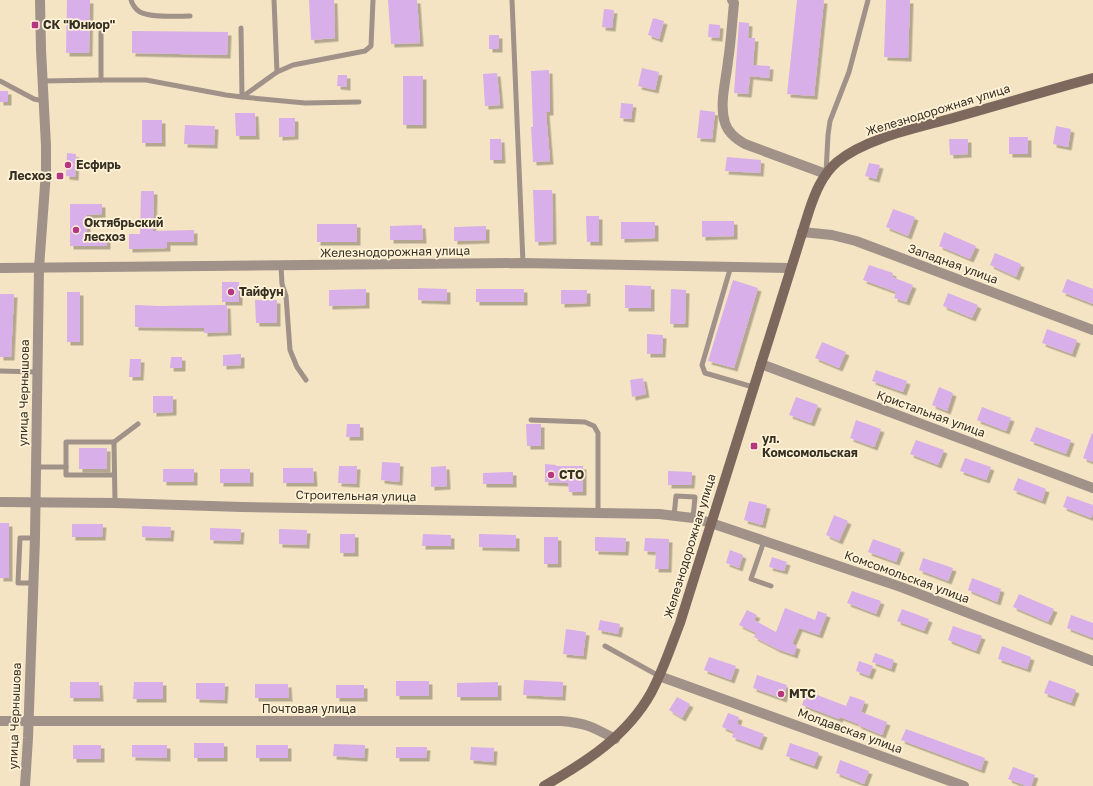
<svg xmlns="http://www.w3.org/2000/svg" width="1093" height="786" viewBox="0 0 1093 786" font-family="'Golos Text',sans-serif">
	<style>
		.building { fill: #d8afe9; filter: url(#shadow) }
		.lines { fill: none; stroke-linecap: round; stroke-linejoin: round }
		.service { stroke: #a09189; stroke-width: 5 }
		.minor { stroke: #a09189; stroke-width: 10 }
		.tertiary { stroke: #a09189; stroke-width: 10 }
		.secondary { stroke: #7e685d; stroke-width: 10 }
		.poi-dot { fill: #b63682; stroke: #fff2d7; stroke-width: 1.5 }
		.labels { text-anchor: middle; stroke-width: 3.5; stroke-linejoin: round; paint-order: stroke }
		.poi-label { font-size: 12px; font-weight: bold; fill: #363023; stroke: #fff2d7; text-anchor: start }
		.street-label { font-size: 12px; fill: #363023; stroke: #fff2d7 }
	</style>
	<defs>
		<filter id="shadow"><feDropShadow dx="3.5" dy="3.5" stdDeviation="0" flood-color="#0004"/></filter>
	</defs>
	<rect width="100%" height="100%" fill="#f4e4c3"/>
	<!-- building -->
	<g class="building">
		<path d="M67,0h23l-1,53h-23z"/>
		<path d="M309,0h25l1,38 -24,2z"/>
		<path d="M388,0h29l3,43 -29,1z"/>
		<path d="M797,0h27l-10,96 -27,-2z"/>
		<path d="M886,0h24l-2,58 -24,-1z"/>
		<path d="M604,9l10,1 -2,18 -10,-1z"/>
		<path d="M653,18l11,3 -5,18 -11,-4z"/>
		<path d="M739,22l10,1 -1,15h7l-2,27 17,1 -1,12 -19,-2 -2,18 -14,-1z"/>
		<path d="M709,24l11,1 -1,13 -11,-1z"/>
		<path d="M132,31l96,1 -1,23 -95,-2z"/>
		<rect x="489" y="35" width="10" height="14"/>
		<path d="M642,68l17,4 -4,18 -17,-4z"/>
		<path d="M549,70l1,42h-4l4,49 -17,1 -2,-35h2l-2,-56z"/>
		<path d="M497,73l3,32 -15,1 -2,-32z"/>
		<path d="M338,75h9v12l-10,-1z"/>
		<rect x="403" y="76" width="20" height="49"/>
		<rect x="0" y="91" width="8" height="11"/>
		<path d="M621,103l12,1 -2,15 -11,-1z"/>
		<path d="M700,110l15,2 -3,27 -15,-1z"/>
		<path d="M235,113h20l1,23h-20z"/>
		<path d="M279,118h16v18l-16,1z"/>
		<rect x="142" y="120" width="20" height="23"/>
		<path d="M185,125l30,1 -1,19 -30,-1z"/>
		<path d="M1056,126l15,3 -3,18 -15,-3z"/>
		<rect x="1009" y="137" width="19" height="17"/>
		<path d="M490,139h11l1,21h-12z"/>
		<path d="M949,139h19v15l-18,1z"/>
		<path d="M67,153l9,1 -1,23 -9,-1z"/>
		<path d="M727,157l34,3 -1,13 -35,-2z"/>
		<path d="M869,163l11,2 -4,14 -11,-3z"/>
		<path d="M533,190h19l1,51 -18,1z"/>
		<path d="M141,191h13l-1,40 41,-1v12h-27v6l-38,1v-15h11z"/>
		<path d="M70,204h32v10l-15,1v21h20v10h-37z"/>
		<path d="M893,209l22,8 -7,19 -22,-9z"/>
		<path d="M586,216h13v26h-12z"/>
		<path d="M702,221h32v15l-32,1z"/>
		<path d="M621,222h34v16l-34,1z"/>
		<rect x="317" y="224" width="40" height="18"/>
		<path d="M422,225l1,15h-33v-14z"/>
		<path d="M486,226v14l-32,1v-14z"/>
		<path d="M944,232l32,14 -6,13 -31,-13z"/>
		<path d="M995,253l26,11 -5,13 -26,-12z"/>
		<path d="M869,265l24,8 -1,4 21,8 -7,17 -12,-4 2,-6 -33,-12z"/>
		<path d="M1067,279l26,10v15l-31,-12z"/>
		<path d="M733,280l25,8 -24,80 -26,-7z"/>
		<rect x="222" y="282" width="17" height="20"/>
		<path d="M625,285l26,1v22h-26z"/>
		<path d="M418,288l29,1v12l-29,-1z"/>
		<path d="M366,289v16l-37,1v-16z"/>
		<rect x="476" y="289" width="48" height="13"/>
		<path d="M671,289l15,1 -1,34h-15z"/>
		<path d="M561,290h26v13l-26,1z"/>
		<rect x="67" y="292" width="13" height="50"/>
		<path d="M948,293l30,12 -6,13 -29,-12z"/>
		<path d="M0,294h14l-3,63h-11z"/>
		<path d="M255,300h22v23h-21z"/>
		<path d="M135,305l24,1 68,-1 1,27 -24,1v-5l-69,-1z"/>
		<path d="M1047,329l30,11 -5,14 -30,-11z"/>
		<path d="M647,334l16,1 -1,19h-15z"/>
		<path d="M822,342l24,10 -7,16 -24,-10z"/>
		<path d="M241,354v11l-18,1v-11z"/>
		<path d="M171,357h11v11h-12z"/>
		<path d="M130,359h11l-1,18h-11z"/>
		<path d="M876,370l31,11 -4,11 -31,-11z"/>
		<path d="M643,378l3,16 -14,3 -2,-17z"/>
		<path d="M939,387l14,6 -6,18 -15,-6z"/>
		<path d="M153,396h20v16l-20,1z"/>
		<path d="M796,397l22,8 -7,18 -22,-8z"/>
		<path d="M982,407l29,11 -5,13 -29,-11z"/>
		<path d="M856,420l25,9 -7,18 -24,-9z"/>
		<path d="M347,424h13v13h-14z"/>
		<path d="M526,424h15v22h-14z"/>
		<path d="M1036,427l35,13 -5,14 -36,-13z"/>
		<path d="M1092,433l1,1v28l-10,-4z"/>
		<path d="M916,440l28,10 -6,15 -28,-11z"/>
		<rect x="79" y="448" width="28" height="21"/>
		<path d="M965,458l26,9 -5,13 -26,-9z"/>
		<path d="M382,462l18,1 -1,19 -18,-2z"/>
		<path d="M545,464l11,1v1h27v26h-14l-1,-9 -23,-1z"/>
		<path d="M339,466h18l-1,18 -18,-1z"/>
		<path d="M446,466l1,20 -16,1v-20z"/>
		<path d="M283,468h30l1,15h-31z"/>
		<rect x="163" y="469" width="31" height="13"/>
		<rect x="220" y="469" width="30" height="14"/>
		<path d="M668,471l24,1 -1,13h-23z"/>
		<path d="M513,472v12h-30v-11z"/>
		<path d="M1018,478l28,11 -4,12 -29,-11z"/>
		<path d="M1067,496l26,9v8l-2,5 -28,-11z"/>
		<path d="M749,501l18,4 -5,20 -18,-5z"/>
		<path d="M834,515l14,6 -9,20 -13,-6z"/>
		<rect x="0" y="523" width="9" height="55"/>
		<path d="M72,524h31l-1,13h-30z"/>
		<path d="M142,526l29,1 -1,11 -28,-1z"/>
		<path d="M210,528l31,1 -1,12 -30,-1z"/>
		<path d="M279,529l28,1 -1,15 -27,-1z"/>
		<rect x="340" y="534" width="15" height="19"/>
		<path d="M423,534l28,1v11h-29z"/>
		<path d="M479,534l37,1v13l-37,-1z"/>
		<rect x="544" y="537" width="14" height="27"/>
		<path d="M595,537l31,1 -1,14 -30,-1z"/>
		<path d="M645,538l24,1 -1,30h-13l1,-17 -12,-1z"/>
		<path d="M873,539l28,10 -5,13 -28,-10z"/>
		<path d="M730,550l13,5 -4,13 -13,-5z"/>
		<path d="M772,557l15,5 -3,9 -15,-4z"/>
		<path d="M923,558l30,10 -5,13 -29,-11z"/>
		<path d="M972,578l29,11 -4,13 -29,-12z"/>
		<path d="M852,591l29,10 -5,13 -29,-11z"/>
		<path d="M1019,594l35,15 -6,13 -35,-15z"/>
		<path d="M785,608l30,12 3,-9 9,3 -8,21 -20,-7 -7,16 5,2 -3,9 -17,-6 -23,-12 2,-4 -17,-8 8,-15 10,5 -3,5 22,12z"/>
		<path d="M902,609l27,10 -5,12 -27,-10z"/>
		<path d="M1071,615l22,8v15l-26,-10z"/>
		<path d="M600,620l20,4 -2,10 -20,-4z"/>
		<path d="M953,626l29,10 -6,15 -28,-11z"/>
		<path d="M566,629l20,3 -3,24 -20,-2z"/>
		<path d="M1002,646l29,11 -4,12 -29,-10z"/>
		<path d="M875,653l19,7 -3,9 -19,-7z"/>
		<path d="M709,657l27,9 -5,14 -27,-10z"/>
		<path d="M859,661l14,5 -4,10 -13,-5z"/>
		<path d="M757,675l30,10 -4,14 -30,-11z"/>
		<path d="M524,680l39,2 -1,15 -39,-2z"/>
		<path d="M1049,680l27,10 -5,13 -27,-10z"/>
		<rect x="396" y="681" width="33" height="15"/>
		<path d="M70,682h29l1,16h-30z"/>
		<path d="M134,682h29v17h-30z"/>
		<path d="M498,682v15h-41v-14z"/>
		<path d="M196,683h29l-1,17 -28,-1z"/>
		<path d="M255,684h33l1,14h-34z"/>
		<rect x="336" y="685" width="28" height="13"/>
		<path d="M807,691l39,15 4,-10 15,5 -4,11 26,10 -5,13 -24,-10v-1l-18,-7 -1,2 -37,-14z"/>
		<path d="M677,697l13,7 -8,14 -13,-8z"/>
		<path d="M728,713l11,4 -2,7 27,10 -5,13 -27,-10 2,-5 -12,-5z"/>
		<path d="M906,729l79,29 -4,12 -80,-30z"/>
		<rect x="194" y="743" width="30" height="15"/>
		<path d="M790,743l29,10 -5,13 -28,-10z"/>
		<path d="M334,744l31,1 -1,13 -31,-2z"/>
		<rect x="73" y="745" width="28" height="14"/>
		<path d="M132,745h35v13l-35,-1z"/>
		<rect x="256" y="745" width="32" height="13"/>
		<path d="M396,747h31l-1,11h-30z"/>
		<path d="M471,747l23,1 -1,14 -23,-2z"/>
		<path d="M840,760l29,11 -5,13 -28,-11z"/>
		<path d="M1013,767l22,8 -4,11h-5l-18,-7z"/>
	</g>
	<g class="lines">
		<!-- service -->
		<g class="service">
			<path d="M131,0c1,4 5,10 9,12 11,6 37,4 50,4"/>
			<path d="M274,0l3,72"/>
			<path d="M512,0l11,263"/>
			<path d="M241,28l1,69 63,6 54,-1"/>
			<path d="M101,80v-50"/>
			<path d="M0,81l34,18 10,2"/>
			<path d="M43,81l58,-1h45l80,15 16,2 35,-25 16,-7 72,-14 6,-5 2,-46"/>
			<path d="M826,173l2,-38 2,-14 19,-49 19,-72"/>
			<path d="M281,266l1,18 4,12 4,54 7,17 9,13"/>
			<path d="M731,266l-29,99 3,8 48,14"/>
			<path d="M0,371l38,1"/>
			<path d="M531,420l54,2 9,4 4,7v81"/>
			<path d="M114,442l24,-18"/>
			<path d="M36,467h30v-25h48l1,61"/>
			<path d="M66,467v8h48"/>
			<path d="M674,516l2,-20 19,1 -2,21"/>
			<path d="M764,541l-13,38 20,7"/>
			<path d="M32,583h-14l2,-45h15"/>
			<path d="M605,646l54,30"/>
		</g>
		<!-- minor -->
		<g class="minor">
			<path d="M732,0l2,3c-2,20 -3,39 -6,58 -2,20 -9,43 -3,62 3,10 11,16 20,21l81,30"/>
			<path d="M802,232l30,3 24,6 237,89"/>
			<path d="M0,268l523,-5 268,5"/>
			<path d="M761,364l332,124"/>
			<path d="M0,502l115,1 127,4 417,7 34,4 18,5 190,64 192,74"/>
			<path d="M0,721h561c25,2 32,6 54,18"/>
		</g>
		<!-- tertiary -->
		<g class="tertiary">
			<path d="M659,676l305,110"/>
			<path d="M25,786l3,-48 7,-200 4,-270 7,-96v-26l-5,-96 -1,-50"/>
		</g>
		<!-- secondary -->
		<path class="secondary" d="M544,786c42,-24 83,-50 107,-93 12,-22 20,-47 29,-70l129,-412c6,-18 13,-36 28,-49 29,-24 80,-34 116,-44 46,-13 93,-27 140,-40"/>
	</g>
	<!-- markers -->
	<g class="poi-dot">
		<rect x="31" y="21" width="8" height="8" rx="2"/>
		<circle cx="68" cy="165" r="4"/>
		<rect x="56" y="172" width="8" height="8" rx="2"/>
		<circle cx="76" cy="230" r="4"/>
		<circle cx="231" cy="292" r="4"/>
		<rect x="750" y="442" width="8" height="8" rx="2"/>
		<circle cx="551" cy="475" r="4"/>
		<circle cx="781" cy="694" r="4"/>
	</g>
	<g class="labels">
		<!-- poi labels -->
		<g class="poi-label">
			<text x="43" y="29">СК "Юниор"</text>
			<text x="76" y="169">Есфирь</text>
			<text x="52" y="180" text-anchor="end">Лесхоз</text>
			<text x="84" y="227">Октябрьский<tspan x="84" dy="14">лесхоз</tspan></text>
			<text x="239" y="296">Тайфун</text>
			<text x="762" y="443">ул.<tspan x="762" dy="14">Комсомольская</tspan></text>
			<text x="559" y="479">СТО</text>
			<text x="789" y="698">МТС</text>
		</g>
		<!-- street labels -->
		<g class="street-label">
			<text transform="translate(938 110) rotate(-17)" y="4">Железнодорожная улица</text>
			<text transform="translate(395 252) rotate(-1)" y="4">Железнодорожная улица</text>
			<text transform="translate(953 264) rotate(20)" y="4">Западная улица</text>
			<text transform="translate(24 393) rotate(-89)" y="4">улица Чернышова</text>
			<text transform="translate(931 414) rotate(20)" y="4">Кристальная улица</text>
			<text transform="translate(356 496) rotate(1)" y="4">Строительная улица</text>
			<text transform="translate(690 546) rotate(-73)" y="4">Железнодорожная улица</text>
			<text transform="translate(907 577) rotate(20)" y="4">Комсомольская улица</text>
			<text x="309" y="713">Почтовая улица</text>
			<text transform="translate(15 716) rotate(-88)" y="4">улица Чернышова</text>
			<text transform="translate(850 731) rotate(20)" y="4">Молдавская улица</text>
		</g>
	</g>
</svg>
